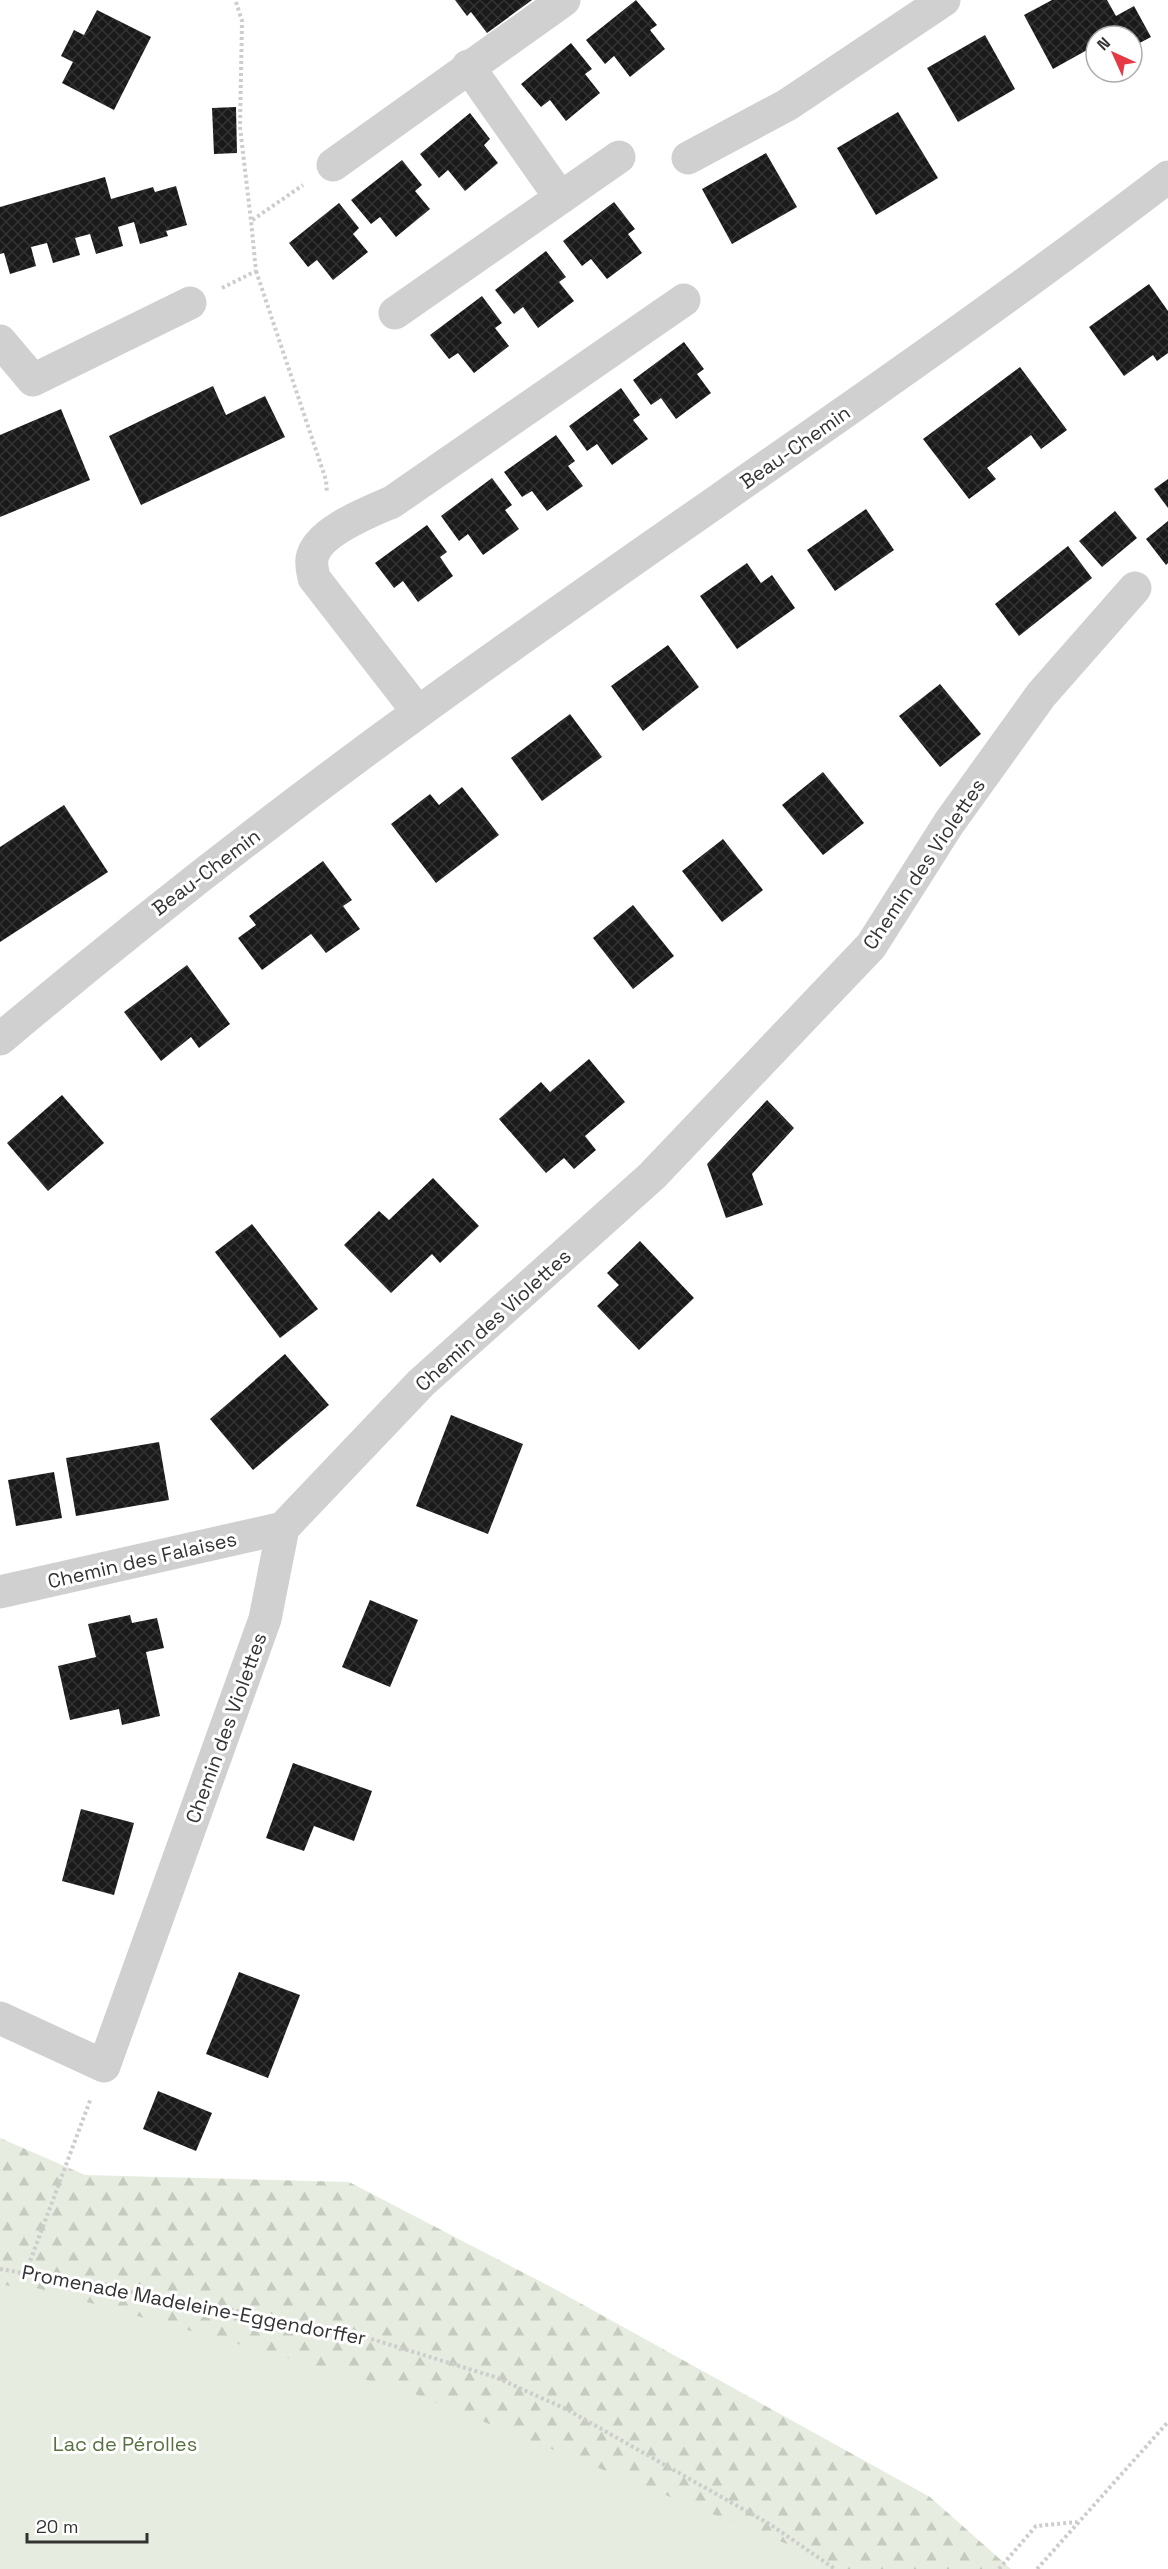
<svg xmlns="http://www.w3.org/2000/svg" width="1168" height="2569" viewBox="0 0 1168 2569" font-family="'Space Grotesk',sans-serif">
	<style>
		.forest { fill: url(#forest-firs) }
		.park { fill: #e6ecdf }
		.building { fill: url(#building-cross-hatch) }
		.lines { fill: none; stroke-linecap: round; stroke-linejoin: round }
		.path { stroke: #cdcdcd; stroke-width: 4; stroke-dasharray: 3 3; stroke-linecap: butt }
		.minor { stroke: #d0d0d0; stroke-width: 33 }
		.labels { text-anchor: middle; stroke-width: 6; stroke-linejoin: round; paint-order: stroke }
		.street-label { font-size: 20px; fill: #333; stroke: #fff }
		.park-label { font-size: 20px; fill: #56703f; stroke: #fff }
	</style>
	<defs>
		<pattern id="forest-firs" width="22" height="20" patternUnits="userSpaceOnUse" patternTransform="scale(1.5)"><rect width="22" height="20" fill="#e6ecdf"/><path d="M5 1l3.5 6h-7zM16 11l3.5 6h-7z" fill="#c6cbc0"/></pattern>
		<pattern id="building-cross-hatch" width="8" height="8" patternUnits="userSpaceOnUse" patternTransform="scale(1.5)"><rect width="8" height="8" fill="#1a1a1a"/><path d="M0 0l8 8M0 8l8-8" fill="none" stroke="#333"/></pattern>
	</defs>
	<rect width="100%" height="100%" fill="#fff"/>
	<!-- forest -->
	<path class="forest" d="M0,2138l85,37 264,7 202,105 379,210 81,72h-1011z"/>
	<!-- park -->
	<path class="park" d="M0,2285l33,2 377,105 392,158 26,19h-828z"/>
	<!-- building -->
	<g class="building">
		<path d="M455,0h77l-45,33 -16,-21 -4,4z"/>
		<path d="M636,0l21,25 -7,5 15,19 -35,28 -16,-21 -9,8 -19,-24z"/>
		<path d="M1052,0h55l9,16 18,-10 17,31 -19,10v-11h-36v9l-43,24 -29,-54z"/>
		<path d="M97,10l54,27 -37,73 -52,-27 11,-21 -12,-6 13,-26 10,5z"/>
		<path d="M985,35l30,54 -57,33 -31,-54z"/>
		<path d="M571,43l21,26 -7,5 15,19 -34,28 -16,-21 -9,7 -20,-23z"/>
		<path d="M236,107l1,46 -23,1 -2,-46z"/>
		<path d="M898,112l40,66 -62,37 -39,-67z"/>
		<path d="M470,113l20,26 -6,6 14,18 -33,28 -17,-21 -9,8 -19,-24z"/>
		<path d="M766,153l31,54 -65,37 -30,-55z"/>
		<path d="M402,160l20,25 -7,6 15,18 -34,28 -16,-20 -9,7 -20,-24z"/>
		<path d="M105,177l6,22 42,-12 2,5 21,-6 11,39 -21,6 2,5 -28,8 -6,-22 -16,5 5,19 -27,8 -6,-20 -15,4 5,17 -27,8 -6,-20 -16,4 5,19 -26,8 -6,-21 -4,1v-47z"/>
		<path d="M614,202l21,27 -7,5 14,19 -35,26 -16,-20 -9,7 -19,-25z"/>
		<path d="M339,203l20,25 -6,6 15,18 -35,28 -16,-20 -9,7 -19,-24z"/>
		<path d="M546,251l20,26 -7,5 15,19 -36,27 -15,-21 -9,7 -19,-24z"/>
		<path d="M1149,284l19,27v42l-11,8 -4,-6 -29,21 -35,-49z"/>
		<path d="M482,296l20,27 -7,5 14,18 -35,27 -16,-20 -9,6 -19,-24z"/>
		<path d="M684,342l20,27 -7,5 14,19 -35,26 -15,-21 -10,7 -18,-25z"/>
		<path d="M1020,367l47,63 -26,19 -10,-14 -44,33 9,11 -27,20 -46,-60z"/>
		<path d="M213,386l13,29 39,-19 20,41 -144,68 -32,-69z"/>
		<path d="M621,388l19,27 -7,5 15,19 -36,26 -15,-21 -10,7 -18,-25z"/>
		<path d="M61,409l29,71 -90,37v-82z"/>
		<path d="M556,435l19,26 -7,5 15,20 -36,25 -15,-20 -10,6 -18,-25z"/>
		<path d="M492,478l20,27 -7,5 14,19 -36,26 -15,-21 -9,7 -18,-25z"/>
		<path d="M1168,479v29l-14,-19z"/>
		<path d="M866,509l28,41 -59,41 -28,-41z"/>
		<path d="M1115,511l22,27 -35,29 -23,-26z"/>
		<path d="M1168,521v42l-2,2 -20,-26z"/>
		<path d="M427,525l20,27 -7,5 13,19 -35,26 -15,-21 -9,7 -19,-25z"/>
		<path d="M1068,546l24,32 -73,58 -24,-32z"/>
		<path d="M747,563l14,20 11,-8 23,33 -58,41 -37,-53z"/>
		<path d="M668,645l31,42 -56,44 -32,-45z"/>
		<path d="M940,684l41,50 -41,33 -41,-51z"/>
		<path d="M570,714l32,43 -60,44 -31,-43z"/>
		<path d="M823,772l41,51 -41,32 -41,-50z"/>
		<path d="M462,787l37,48 -63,48 -45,-59 39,-30 9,11z"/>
		<path d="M64,805l44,67 -108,70v-95z"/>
		<path d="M723,839l40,51 -41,32 -40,-51z"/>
		<path d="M323,861l29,39 -9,6 17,23 -34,24 -15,-19 -49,36 -24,-32 18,-13 -7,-9z"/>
		<path d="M633,905l41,51 -41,33 -40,-51z"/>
		<path d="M187,965l43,59 -31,24 -8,-11 -30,24 -37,-49z"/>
		<path d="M589,1059l36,43 -40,34 11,14 -22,19 -10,-11 -18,15 -47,-54 42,-37 9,10z"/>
		<path d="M62,1095l42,48 -56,48 -41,-48z"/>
		<path d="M767,1100l27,28 -42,46 11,31 -37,13 -19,-54z"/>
		<path d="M433,1178l46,48 -39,37 -8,-9 -41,39 -47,-48 35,-34 10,9z"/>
		<path d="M252,1224l66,85 -38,29 -65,-86z"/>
		<path d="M640,1241l54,57 -55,52 -42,-44 22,-21 -12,-12z"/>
		<path d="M285,1354l44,51 -76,65 -43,-51z"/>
		<path d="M451,1415l72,29 -35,90 -72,-28z"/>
		<path d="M159,1442l10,58 -93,16 -10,-58z"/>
		<path d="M54,1472l8,46 -46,8 -8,-46z"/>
		<path d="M370,1600l48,20 -28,67 -48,-20z"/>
		<path d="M130,1615l2,8 25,-5 7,30 -18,4 14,64 -38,9 -3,-16 -49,11 -12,-54 38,-9 -8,-33z"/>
		<path d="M293,1763l79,28 -18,50 -40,-15 -10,25 -38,-13z"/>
		<path d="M81,1809l53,14 -20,72 -52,-14z"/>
		<path d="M239,1972l61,23 -32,83 -62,-24z"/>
		<path d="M158,2091l54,22 -16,38 -53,-22z"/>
	</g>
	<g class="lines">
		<!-- path -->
		<g class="path">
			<path d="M236,2l6,19 -2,106 11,94"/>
			<path d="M256,271l70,209 1,13"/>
			<path d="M222,288l34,-17 -5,-50 52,-36"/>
			<path d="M0,2269l339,60 156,48 71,32 205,116 64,44"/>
			<path d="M26,2272l65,-174"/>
			<path d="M999,2569l37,-43 41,-4"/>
			<path d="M1037,2569l131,-147"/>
		</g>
		<!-- minor -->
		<g class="minor">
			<path d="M468,66l92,131"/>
			<path d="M688,158l99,-53 157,-105"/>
			<path d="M333,165l231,-165"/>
			<path d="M395,313l224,-156"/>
			<path d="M0,341l33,39 157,-77"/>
			<path d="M418,712l-104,-134c-1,-5 -3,-13 -2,-19 4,-27 57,-47 80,-57l292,-202"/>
			<path d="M0,1039c136,-114 276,-224 420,-328 248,-180 505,-348 748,-534"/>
			<path d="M0,1592l283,-64"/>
			<path d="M0,2018l104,48 161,-447 18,-91 138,-145 231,-207 219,-230 78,-123 92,-128 94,-107"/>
		</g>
	</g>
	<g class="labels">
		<!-- street labels -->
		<g class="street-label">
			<text transform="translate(795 447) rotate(-35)" y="7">Beau-Chemin</text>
			<text transform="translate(924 864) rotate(-56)" y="7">Chemin des Violettes</text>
			<text transform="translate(206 872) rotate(-37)" y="7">Beau-Chemin</text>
			<text transform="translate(493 1320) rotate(-42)" y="7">Chemin des Violettes</text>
			<text transform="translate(142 1560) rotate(-13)" y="7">Chemin des Falaises</text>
			<text transform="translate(226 1728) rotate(-70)" y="7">Chemin des Violettes</text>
			<text transform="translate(194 2305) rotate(11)" y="7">Promenade Madeleine-Eggendorffer</text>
		</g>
		<!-- park labels -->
		<g class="park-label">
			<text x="125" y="2451">Lac de Pérolles</text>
		</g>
	</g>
	<!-- north arrow -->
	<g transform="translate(1114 54) rotate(315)"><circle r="28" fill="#ffffff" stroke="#adadad" stroke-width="1.5"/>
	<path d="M0-4.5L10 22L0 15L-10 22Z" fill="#e63946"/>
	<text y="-9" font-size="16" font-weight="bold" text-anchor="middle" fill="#333333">N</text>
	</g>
	<!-- scale -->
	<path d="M27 2533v9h120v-9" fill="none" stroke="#333333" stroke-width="3"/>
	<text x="36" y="2533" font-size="18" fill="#333333" stroke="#ffffff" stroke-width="4.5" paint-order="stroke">20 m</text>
</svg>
